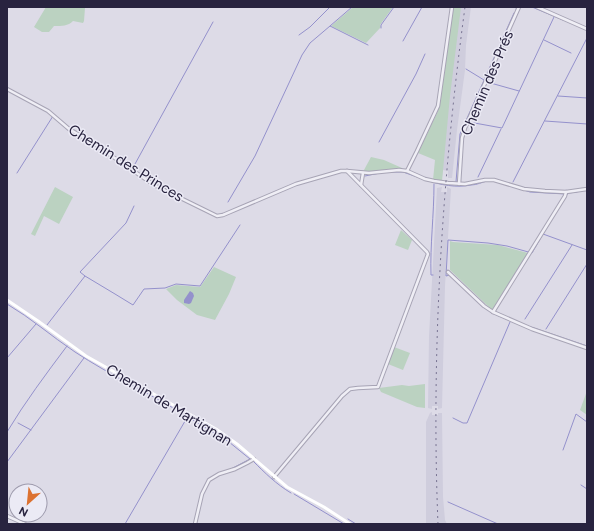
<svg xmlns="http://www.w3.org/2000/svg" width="594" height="531" viewBox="0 0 594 531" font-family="Figtree,sans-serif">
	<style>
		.built { fill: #cfcddd }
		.green { fill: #bbd2c1 }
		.water { fill: #9491cc }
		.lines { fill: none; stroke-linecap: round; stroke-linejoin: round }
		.stream { stroke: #9491cc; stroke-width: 1 }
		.minor-casing { stroke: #a7a4b5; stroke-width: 4.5 }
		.minor { stroke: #efeef5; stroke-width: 2.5 }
		.secondary { stroke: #fff; stroke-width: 3 }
		.rail { stroke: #787392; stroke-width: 1; stroke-dasharray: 2 4; stroke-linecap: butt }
		.labels { text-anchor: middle; stroke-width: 3; stroke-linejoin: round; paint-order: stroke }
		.street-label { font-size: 15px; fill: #28233f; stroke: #ebeaf5 }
	</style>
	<rect width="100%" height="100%" fill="#dddbe7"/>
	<!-- built -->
	<g class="built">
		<path d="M458,7h13l-5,38 -1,25 -8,60 -5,48h-4v-7l-5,-1 -1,7 -2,-13z"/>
		<path d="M442,187l-1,5h6v-5l4,2 -6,97 -3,122 -4,1v-3h-6v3l-4,-1 1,-72 8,-148z"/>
		<path d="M432,412v3h6v-2h4l1,84 2,23 2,4h-21v-102l4,-9z"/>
	</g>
	<!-- green -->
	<g class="green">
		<path d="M46,7l39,1 -1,13 -1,2 -10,-2c-5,5 -11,5 -19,5l-5,6h-7l-8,-5z"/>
		<path d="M353,7h40l-13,18 1,2 -15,16 -35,-17z"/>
		<path d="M453,7h8l-11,89 -8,85 -9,-1 2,-20 -17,-7 20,-42 2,-8z"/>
		<path d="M371,157l13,3 18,8 -37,4 -1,-2z"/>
		<path d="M55,187l18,10 -14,27 -15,-8 -9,20 -4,-2z"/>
		<path d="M401,230l11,10 -4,10 -13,-5z"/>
		<path d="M450,241l3,1 45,3 30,8 -36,57 -42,-40z"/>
		<path d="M214,267l22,10 -7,17 -14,26 -18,-5 -20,-15 -11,-11 10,-4 24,2z"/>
		<path d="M394,347l16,6 -7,17 -15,-6z"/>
		<path d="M425,384v24l-8,-1 -36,-15 -2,-4 23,-3 7,1z"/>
		<path d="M587,391v24l-7,-5z"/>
	</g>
	<!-- water -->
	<path class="water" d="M190,291l3,2 1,3 -3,7 -2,1 -5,-1v-3z"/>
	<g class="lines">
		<!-- stream -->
		<g class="stream">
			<path d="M532,7l31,13"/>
			<path d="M516,9l1,-2"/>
			<path d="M330,26l22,-19"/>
			<path d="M381,28v-3l13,-18"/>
			<path d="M299,35l11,-8 20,-20"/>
			<path d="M544,40l27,13"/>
			<path d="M403,41l19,-34"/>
			<path d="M466,69l18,11"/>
			<path d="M487,82l32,9"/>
			<path d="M558,96l29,2"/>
			<path d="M545,121l42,3"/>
			<path d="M469,122l33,6 52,-111"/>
			<path d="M379,142l37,-68 9,-20"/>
			<path d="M135,164l78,-142"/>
			<path d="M389,172h14l20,7"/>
			<path d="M17,173l36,-57"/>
			<path d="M365,176l15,-3"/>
			<path d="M478,177l23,-48"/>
			<path d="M426,180c14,5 31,8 45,5 6,0 11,-3 16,-4"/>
			<path d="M456,182l4,-48 54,-121"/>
			<path d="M513,182l74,-144"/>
			<path d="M508,185l22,7 35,2"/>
			<path d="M228,202l27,-46 47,-101 8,-12 20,-17 38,19"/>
			<path d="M562,203l6,-10 9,-1"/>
			<path d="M433,275h-2c-1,-30 3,-60 3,-91"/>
			<path d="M450,275l-4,1 2,-36 40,3 19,3 25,7 11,-19 44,16"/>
			<path d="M85,276l30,18 18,11 11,-16 21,-1 11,-4 24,2 40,-61"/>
			<path d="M7,304c24,14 44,32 68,48 35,23 75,42 112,64"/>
			<path d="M488,310l4,3 33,14"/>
			<path d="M525,319l47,-74"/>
			<path d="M47,325l38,-49 -5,-4 46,-49 8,-17"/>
			<path d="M525,325l62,21"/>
			<path d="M546,329l41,-65"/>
			<path d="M535,331l37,13"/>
			<path d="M7,358l29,-34"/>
			<path d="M188,417l41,25 21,17 -21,11"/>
			<path d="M453,418l10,5h4l43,-101"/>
			<path d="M18,423l13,7"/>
			<path d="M7,432c18,-30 39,-58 60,-86"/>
			<path d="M563,450l13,-36 11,8"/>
			<path d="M253,461c12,12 23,23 38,32"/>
			<path d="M7,462l77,-104"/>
			<path d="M581,485l6,4"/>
			<path d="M294,494l50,30"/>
			<path d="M448,502l50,22"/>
			<path d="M7,515l21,9"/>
			<path d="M348,519l8,5"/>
			<path d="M125,524l63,-108"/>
		</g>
		<defs>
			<g id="minor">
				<path d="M537,7l50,22"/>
				<path d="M7,89l41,22 21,18 21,12 64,44 63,31 6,-1 73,-31 45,-13h6l22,2 30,-3 8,1 18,8 9,2 14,2 17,1 20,-4h9l30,9 21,2 21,1 21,-3"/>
				<path d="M407,171l10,-20 21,-45 14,-99"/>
				<path d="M459,184l3,-46 3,-10 54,-121"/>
				<path d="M361,185l2,-12"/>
				<path d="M448,272l36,34 9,6 39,17 55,19"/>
				<path d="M493,312l72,-116 1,-4"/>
				<path d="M274,477l68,-81 8,-7 8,-1 20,-1 50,-133 -1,-2 -80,-81"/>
				<path d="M7,516l18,8"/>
				<path d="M195,524l7,-30 7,-14 10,-6 16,-5 12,-6 7,-4"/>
			</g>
		</defs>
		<!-- minor casing -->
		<use href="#minor" class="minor-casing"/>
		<!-- minor -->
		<use href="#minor" class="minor"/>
		<!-- secondary -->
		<path class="secondary" d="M7,300l31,21 48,35 130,73 21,15 50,43 37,20 26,17"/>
		<!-- rail -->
		<path class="rail" d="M438,524c-7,-171 4,-347 27,-517"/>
	</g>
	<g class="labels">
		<!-- street labels -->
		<g class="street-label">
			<text transform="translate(487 83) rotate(-67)" y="5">Chemin des Prés</text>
			<text transform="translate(126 163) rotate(32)" y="5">Chemin des Princes</text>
			<text transform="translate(169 405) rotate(31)" y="5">Chemin de Martignan</text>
		</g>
	</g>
	<!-- border -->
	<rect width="594" height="531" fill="none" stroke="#28233f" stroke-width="16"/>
	<!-- north arrow -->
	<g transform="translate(28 503) rotate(207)"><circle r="19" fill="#ebeaf5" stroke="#9d9aac"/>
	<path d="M0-3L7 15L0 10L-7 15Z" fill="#dc7130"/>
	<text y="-6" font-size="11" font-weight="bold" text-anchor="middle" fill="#28233f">N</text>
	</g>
</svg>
